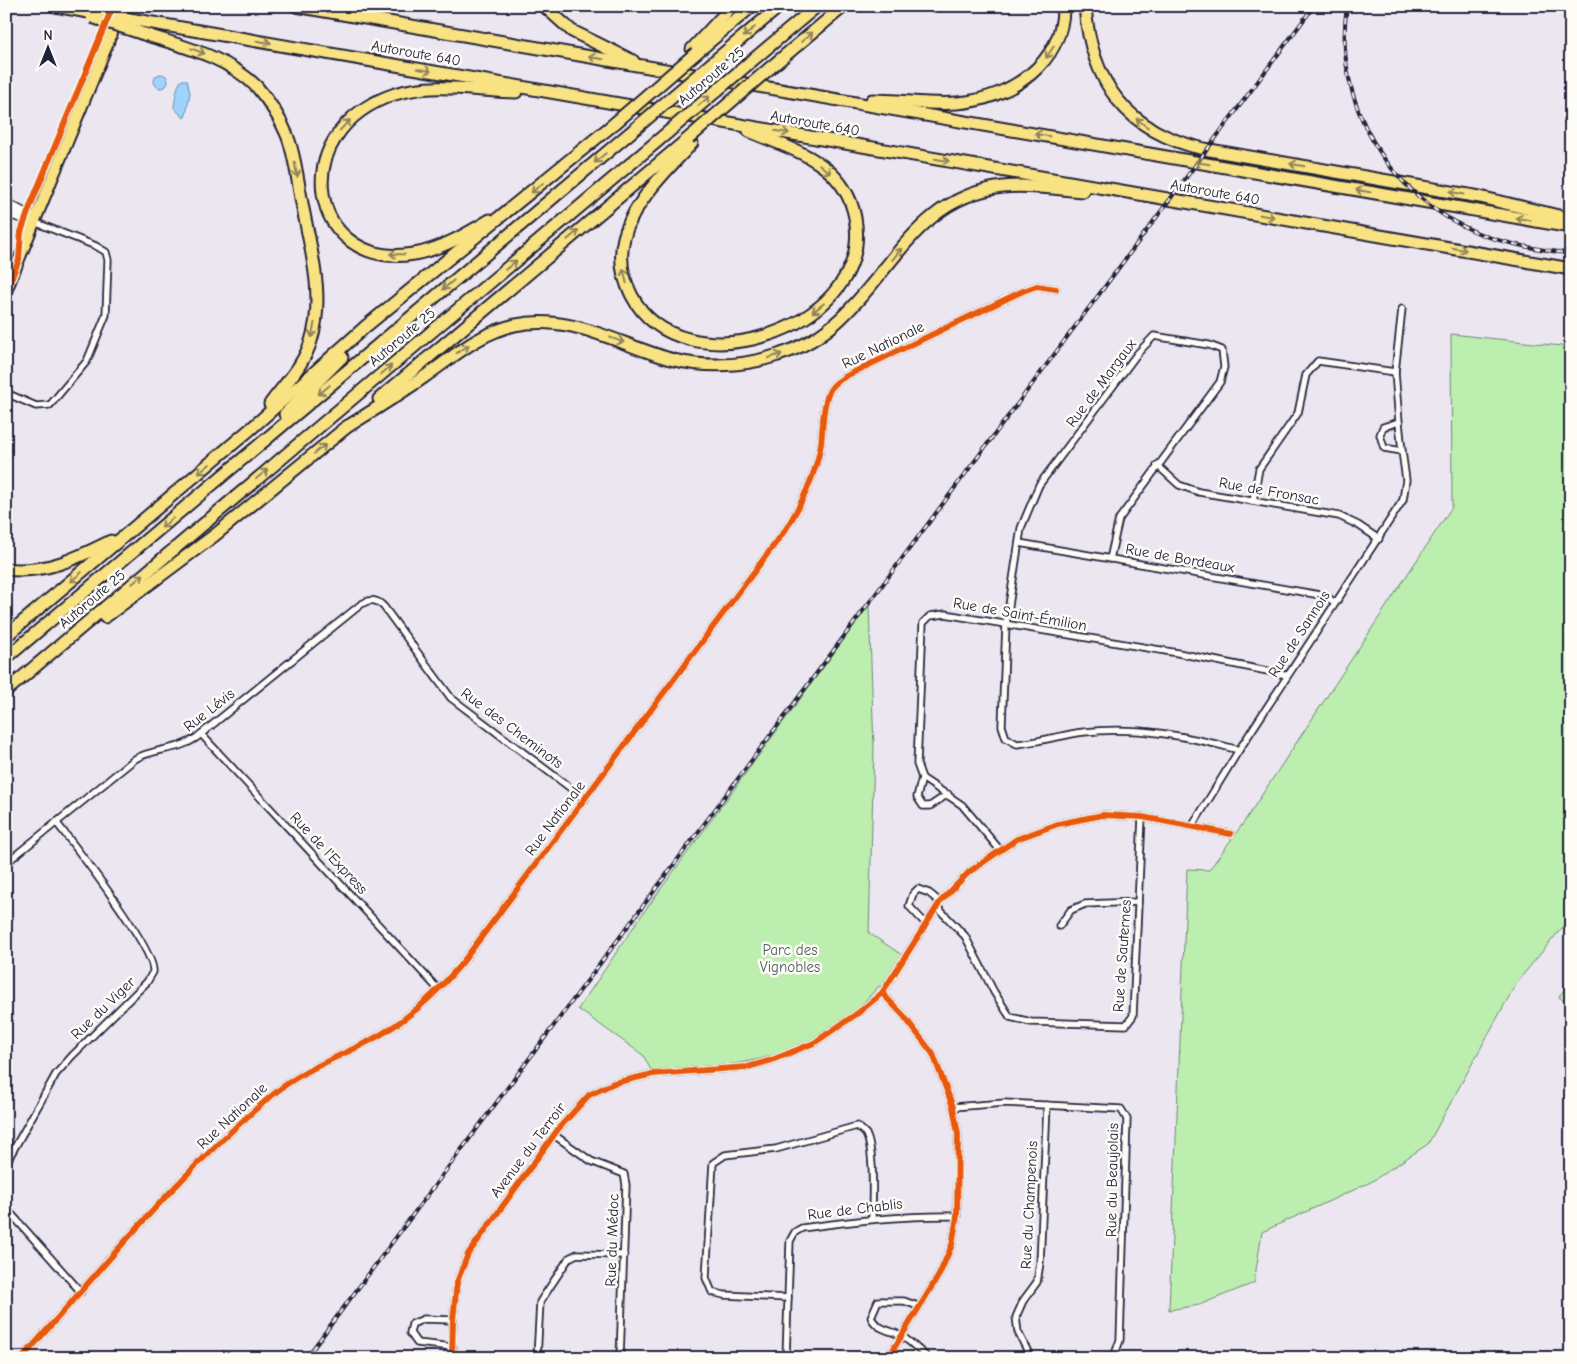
<svg xmlns="http://www.w3.org/2000/svg" width="1577" height="1364" viewBox="0 0 1577 1364" font-family="'Comic Neue',sans-serif">
	<style>
		.green { fill: #bbeeaf; stroke: #6e8875 }
		.water { fill: #9ed3fc; stroke: #6c8caf }
		.lines { fill: none; stroke-linecap: round; stroke-linejoin: round }
		.minor-casing { stroke: #22223b; stroke-width: 9 }
		.tertiary-casing { stroke: #22223b; stroke-width: 11 }
		.primary-casing { stroke: #22223b; stroke-width: 14 }
		.motorway-casing { stroke: #22223b; stroke-width: 15 }
		.minor { stroke: #fdfcf7; stroke-width: 5.5 }
		.tertiary { stroke: #fdfcf7; stroke-width: 8 }
		.primary { stroke: #f8e281; stroke-width: 10 }
		.motorway { stroke: #f8e281; stroke-width: 11 }
		.rail-casing { stroke: #22223b; stroke-width: 4 }
		.rail { stroke: #fdfcf7; stroke-width: 2; stroke-dasharray: 5.5; stroke-linecap: butt }
		.motorway-bridge-casing { stroke: #22223b; stroke-width: 15; stroke-linecap: butt }
		.motorway-bridge { stroke: #f8e281; stroke-width: 11 }
		.cycleway-casing { stroke: #fdfcf7; stroke-width: 9 }
		.cycleway { stroke: #e8590c; stroke-width: 6 }
		.oneway { stroke: #8d825e }
		.labels { text-anchor: middle; stroke-width: 5; stroke-linejoin: round; paint-order: stroke }
		.street-label { font-size: 15px; fill: #22223b; stroke: #fdfcf7 }
		.park-label { font-size: 15px; fill: #505f5e; stroke: #fdfcf7 }
	</style>
	<rect width="100%" height="100%" fill="#ece6f1"/>
	<filter id="ink" filterUnits="userSpaceOnUse"><feTurbulence type="fractalNoise" baseFrequency=".02" numOctaves="2"/><feDisplacementMap in="SourceGraphic" scale="10" xChannelSelector="R" yChannelSelector="G"/><feConvolveMatrix kernelMatrix="1 2 1 2 8 2 1 2 1" color-interpolation-filters="sRGB"/></filter>
	<g filter="url(#ink)">
		<!-- green -->
		<g class="green">
			<path d="M1451,334l120,13v570l-54,65 -89,162 -57,38 -109,50 -8,51 -55,22 -30,5 18,-441 22,1 35,-48 208,-315z"/>
			<path d="M869,605l5,144 -5,184 33,22 -18,32 -5,-1c-13,13 -31,36 -46,45 -55,32 -119,36 -180,43l-10,-19 -65,-46 63,-93z"/>
			<path d="M1571,979v27l-12,-9z"/>
		</g>
		<!-- water -->
		<g class="water">
			<circle cx="161" cy="81" r="7"/>
			<path d="M182,80h5l3,13 -4,22 -2,3 -10,-10c1,-7 2,-23 8,-28z"/>
		</g>
		<g class="lines">
			<defs>
				<g id="minor">
					<path d="M6,393l30,13 14,-1 37,-44 19,-46 2,-55 -2,-8 -10,-6 -62,-24"/>
					<path d="M1399,422l3,29"/>
					<path d="M1157,465l22,20 20,7 140,24 19,9 21,14"/>
					<path d="M1253,501l6,-32 39,-56 8,-38 12,-14 77,11"/>
					<path d="M1019,543l307,53 9,7"/>
					<path d="M1110,559l9,-40 101,-137 4,-15 -2,-17 -13,-5 -55,-9 -17,18 -98,131 -18,43 -15,97 -4,101 4,12 11,6c23,-2 44,-9 67,-12 53,-6 104,4 155,18"/>
					<path d="M201,734l237,255"/>
					<path d="M922,778l-5,19 6,9h7l18,-12"/>
					<path d="M1193,825l46,-75 164,-250 3,-20 -4,-29 -18,-3 -4,-13 3,-8 16,-5 -4,-50 7,-63"/>
					<path d="M1000,850l-38,-45 -40,-27 -5,-14 6,-141 7,-7 15,-2 233,39 109,22"/>
					<path d="M6,863l129,-104c19,-11 42,-8 61,-21l163,-132c9,-7 17,-8 25,1l67,91 134,101"/>
					<path d="M937,907l28,29 29,56 16,25 21,5 95,3 7,-9 9,-199"/>
					<path d="M926,924l-17,-18 4,-12 5,-5 11,4 11,9"/>
					<path d="M1059,926l12,-16 14,-6 53,-2"/>
					<path d="M882,993l21,22 30,39 20,53 5,27 -1,82 -5,29 -13,30 -51,83"/>
					<path d="M953,1107l52,-4 116,6 6,10 -7,221 -5,14 -6,4"/>
					<path d="M554,1135l37,26 33,13 2,11 -6,173"/>
					<path d="M6,1163l50,-89 16,-18 75,-74 6,-10c3,-22 -79,-127 -97,-150"/>
					<path d="M6,1208l75,84"/>
					<path d="M788,1298l-64,-3 -12,-3 -6,-14 7,-115 12,-8 51,-6 81,-23c3,3 7,5 9,8 9,18 6,64 6,84"/>
					<path d="M918,1306l-14,-5h-26l-7,16c5,12 18,13 29,18 10,6 20,16 28,23"/>
					<path d="M453,1320l-29,-1 -12,5 -2,9 7,10 36,4"/>
					<path d="M22,1358c81,-90 158,-187 253,-265 29,-24 65,-36 98,-54 35,-19 64,-46 89,-76l324,-434c16,-26 30,-55 35,-85 2,-16 1,-35 7,-50 4,-10 13,-15 22,-20l173,-83 14,-5 19,3"/>
					<path d="M452,1358l1,-38 4,-38 11,-28 91,-126 30,-33 25,-12 39,-9 95,-7 24,-7 42,-17 44,-30 24,-20 58,-91 29,-30 48,-33 41,-15 45,-9 39,2 89,17"/>
					<path d="M537,1358l3,-56 29,-44 8,-4 47,1"/>
					<path d="M786,1358l4,-117 5,-9 7,-4c52,-7 102,-13 155,-12"/>
					<path d="M1031,1358l-13,-26 -2,-15 7,-16 14,-19 3,-19 7,-158"/>
				</g>
				<g id="tertiary">
					<path d="M6,203l30,16"/>
					<path d="M6,213l28,9"/>
				</g>
				<path id="primary" d="M6,291l117,-285"/>
				<g id="motorway">
					<path d="M55,6l39,7"/>
					<path d="M296,6l1275,221"/>
					<path d="M544,6l28,25 61,30"/>
					<path d="M1085,6c6,77 42,126 119,143l276,48 91,22"/>
					<path d="M147,22l1424,247"/>
					<path d="M144,34c40,13 82,22 113,53 12,14 23,31 30,48 8,20 10,42 14,63 8,46 25,97 10,143 -8,26 -26,42 -41,63"/>
					<path d="M692,49l40,-43"/>
					<path d="M696,53l56,-47"/>
					<path d="M718,58l62,-52"/>
					<path d="M748,64l69,-58"/>
					<path d="M770,68l74,-62"/>
					<path d="M872,100c29,0 57,5 85,3 53,-4 107,-40 106,-97"/>
					<path d="M692,143c-38,42 -94,90 -60,153 50,94 236,34 224,-71 -2,-20 -11,-39 -26,-53 -22,-20 -54,-29 -81,-41"/>
					<path d="M490,220c-24,14 -48,29 -76,34 -105,17 -131,-123 -19,-160 39,-12 81,-3 121,-2"/>
					<path d="M379,399l310,-261"/>
					<path d="M285,414l57,-57"/>
					<path d="M342,430c27,-17 55,-34 82,-53 29,-20 55,-44 91,-52 57,-12 106,21 159,35 34,8 71,6 104,-5 23,-7 45,-20 62,-36 54,-50 80,-123 163,-132 26,-3 54,2 80,4"/>
					<path d="M6,569c39,5 71,-11 105,-28"/>
					<path d="M105,617l110,-82 133,-109"/>
					<path d="M6,636l248,-210 111,-99 250,-204"/>
					<path d="M6,658l631,-531"/>
					<path d="M6,691l661,-558"/>
				</g>
			</defs>
			<!-- minor casing -->
			<use href="#minor" class="minor-casing"/>
			<!-- tertiary casing -->
			<use href="#tertiary" class="tertiary-casing"/>
			<!-- primary casing -->
			<use href="#primary" class="primary-casing"/>
			<!-- motorway casing -->
			<use href="#motorway" class="motorway-casing"/>
			<!-- minor -->
			<use href="#minor" class="minor"/>
			<!-- tertiary -->
			<use href="#tertiary" class="tertiary"/>
			<!-- primary -->
			<use href="#primary" class="primary"/>
			<!-- motorway -->
			<use href="#motorway" class="motorway"/>
			<defs>
				<g id="rail">
					<path d="M1347,6c-15,96 42,191 131,227 29,12 62,16 93,21"/>
					<path d="M306,1358l1008,-1352"/>
				</g>
			</defs>
			<!-- rail casing -->
			<use href="#rail" class="rail-casing"/>
			<!-- rail -->
			<use href="#rail" class="rail"/>
			<defs>
				<g id="motorway-bridge">
					<path d="M100,14l47,8"/>
					<path d="M92,17l52,17"/>
					<path d="M615,123l81,-70"/>
					<path d="M637,127l81,-69"/>
					<path d="M667,133l81,-69"/>
					<path d="M689,138l81,-70"/>
				</g>
			</defs>
			<!-- motorway-bridge casing -->
			<use href="#motorway-bridge" class="motorway-bridge-casing"/>
			<!-- motorway-bridge -->
			<use href="#motorway-bridge" class="motorway-bridge"/>
			<defs>
				<g id="cycleway">
					<path d="M6,291l13,-31 2,-28 10,-28 82,-198"/>
					<path d="M882,993l21,22 30,39 20,53 5,27 -1,82 -5,29 -13,30 -51,83"/>
					<path d="M22,1358c81,-90 158,-187 253,-265 29,-24 65,-36 98,-54 35,-19 64,-46 89,-76l324,-434c16,-26 30,-55 35,-85 2,-16 1,-35 7,-50 4,-10 13,-15 22,-20l173,-83 14,-5 19,3"/>
					<path d="M452,1358l1,-38 4,-38 11,-28 91,-126 30,-33 25,-12 39,-9 95,-7 24,-7 42,-17 44,-30 24,-20 58,-91 29,-30 48,-33 41,-15 45,-9 39,2 89,17"/>
				</g>
			</defs>
			<!-- cycleway casing -->
			<use href="#cycleway" class="cycleway-casing"/>
			<!-- cycleway -->
			<use href="#cycleway" class="cycleway"/>
		</g>
		<!-- one-way arrows -->
		<defs><path id="oneway-shaft" d="M-6 0H5M1.5-3L5.5 0L1.5 3" fill="none" stroke-width="1.6" stroke-linecap="round" stroke-linejoin="round" transform="scale(1.25)"/></defs>
		<g class="oneway">
			<use href="#oneway-shaft" transform="translate(749 32) rotate(140)"/>
			<use href="#oneway-shaft" transform="translate(807 37) rotate(-40)"/>
			<use href="#oneway-shaft" transform="translate(264 42) rotate(10)"/>
			<use href="#oneway-shaft" transform="translate(198 51) rotate(21)"/>
			<use href="#oneway-shaft" transform="translate(1050 52) rotate(123)"/>
			<use href="#oneway-shaft" transform="translate(596 58) rotate(-170)"/>
			<use href="#oneway-shaft" transform="translate(424 70) rotate(10)"/>
			<use href="#oneway-shaft" transform="translate(704 101) rotate(-40)"/>
			<use href="#oneway-shaft" transform="translate(1142 123) rotate(-143)"/>
			<use href="#oneway-shaft" transform="translate(345 125) rotate(-46)"/>
			<use href="#oneway-shaft" transform="translate(782 132) rotate(10)"/>
			<use href="#oneway-shaft" transform="translate(1042 135) rotate(-170)"/>
			<use href="#oneway-shaft" transform="translate(600 158) rotate(140)"/>
			<use href="#oneway-shaft" transform="translate(942 160) rotate(10)"/>
			<use href="#oneway-shaft" transform="translate(1202 163) rotate(-170)"/>
			<use href="#oneway-shaft" transform="translate(1297 165) rotate(-170)"/>
			<use href="#oneway-shaft" transform="translate(825 169) rotate(39)"/>
			<use href="#oneway-shaft" transform="translate(296 170) rotate(80)"/>
			<use href="#oneway-shaft" transform="translate(537 188) rotate(140)"/>
			<use href="#oneway-shaft" transform="translate(1363 191) rotate(-170)"/>
			<use href="#oneway-shaft" transform="translate(1457 193) rotate(-169)"/>
			<use href="#oneway-shaft" transform="translate(1267 216) rotate(10)"/>
			<use href="#oneway-shaft" transform="translate(1523 219) rotate(-170)"/>
			<use href="#oneway-shaft" transform="translate(573 235) rotate(-40)"/>
			<use href="#oneway-shaft" transform="translate(1459 249) rotate(10)"/>
			<use href="#oneway-shaft" transform="translate(397 254) rotate(-179)"/>
			<use href="#oneway-shaft" transform="translate(897 254) rotate(-51)"/>
			<use href="#oneway-shaft" transform="translate(511 265) rotate(-40)"/>
			<use href="#oneway-shaft" transform="translate(625 276) rotate(-103)"/>
			<use href="#oneway-shaft" transform="translate(448 285) rotate(140)"/>
			<use href="#oneway-shaft" transform="translate(818 308) rotate(142)"/>
			<use href="#oneway-shaft" transform="translate(313 330) rotate(102)"/>
			<use href="#oneway-shaft" transform="translate(617 340) rotate(20)"/>
			<use href="#oneway-shaft" transform="translate(463 349) rotate(-33)"/>
			<use href="#oneway-shaft" transform="translate(775 356) rotate(-17)"/>
			<use href="#oneway-shaft" transform="translate(386 370) rotate(-40)"/>
			<use href="#oneway-shaft" transform="translate(324 390) rotate(140)"/>
			<use href="#oneway-shaft" transform="translate(320 449) rotate(-39)"/>
			<use href="#oneway-shaft" transform="translate(204 469) rotate(140)"/>
			<use href="#oneway-shaft" transform="translate(262 474) rotate(-40)"/>
			<use href="#oneway-shaft" transform="translate(167 523) rotate(140)"/>
			<use href="#oneway-shaft" transform="translate(76 577) rotate(140)"/>
			<use href="#oneway-shaft" transform="translate(138 579) rotate(-40)"/>
		</g>
	</g>
	<g class="labels">
		<!-- street labels -->
		<g class="street-label">
			<text transform="translate(416 53) rotate(10)" y="5">Autoroute 640</text>
			<text transform="translate(711 76) rotate(-40)" y="5">Autoroute 25</text>
			<text transform="translate(815 123) rotate(10)" y="5">Autoroute 640</text>
			<text transform="translate(1215 192) rotate(10)" y="5">Autoroute 640</text>
			<text transform="translate(402 337) rotate(-40)" y="5">Autoroute 25</text>
			<text transform="translate(883 345) rotate(-26)" y="5">Rue Nationale</text>
			<text transform="translate(1101 383) rotate(-53)" y="5">Rue de Margaux</text>
			<text transform="translate(1269 491) rotate(10)" y="5">Rue de Fronsac</text>
			<text transform="translate(1180 558) rotate(10)" y="5">Rue de Bordeaux</text>
			<text transform="translate(92 599) rotate(-40)" y="5">Autoroute 25</text>
			<text transform="translate(1020 614) rotate(10)" y="5">Rue de Saint-Émilion</text>
			<text transform="translate(1299 634) rotate(-57)" y="5">Rue de Sannois</text>
			<text transform="translate(209 710) rotate(-38)" y="5">Rue Lévis</text>
			<text transform="translate(512 728) rotate(37)" y="5">Rue des Cheminots</text>
			<text transform="translate(555 818) rotate(-53)" y="5">Rue Nationale</text>
			<text transform="translate(329 853) rotate(47)" y="5">Rue de l'Express</text>
			<text transform="translate(1122 956) rotate(-86)" y="5">Rue de Sauternes</text>
			<text transform="translate(103 1008) rotate(-44)" y="5">Rue du Viger</text>
			<text transform="translate(232 1116) rotate(-43)" y="5">Rue Nationale</text>
			<text transform="translate(528 1150) rotate(-53)" y="5">Avenue du Terroir</text>
			<text transform="translate(1112 1180) rotate(-89)" y="5">Rue du Beaujolais</text>
			<text transform="translate(1029 1205) rotate(-87)" y="5">Rue du Champenois</text>
			<text transform="translate(855 1209) rotate(-7)" y="5">Rue de Chablis</text>
			<text transform="translate(612 1240) rotate(-88)" y="5">Rue du Médoc</text>
		</g>
		<!-- park labels -->
		<g class="park-label">
			<text x="790" y="955">Parc des<tspan x="790" dy="17">Vignobles</tspan></text>
		</g>
	</g>
	<!-- margin -->
	<rect width="1577" height="1364" fill="none" stroke="#fdfcf7" stroke-width="25"/>
	<rect x="12" y="12" width="1552" height="1339" fill="none" stroke="#22223b" stroke-width="2" filter="url(#ink)"/>
	<!-- north arrow -->
	<g transform="translate(48 48)" stroke="#fdfcf7" stroke-width="4" paint-order="stroke">
	<path d="M0-4L9 19L0 12L-9 19Z" fill="#22223b"/>
	<text y="-8" font-size="14" font-weight="bold" text-anchor="middle" fill="#22223b">N</text>
	</g>
</svg>
